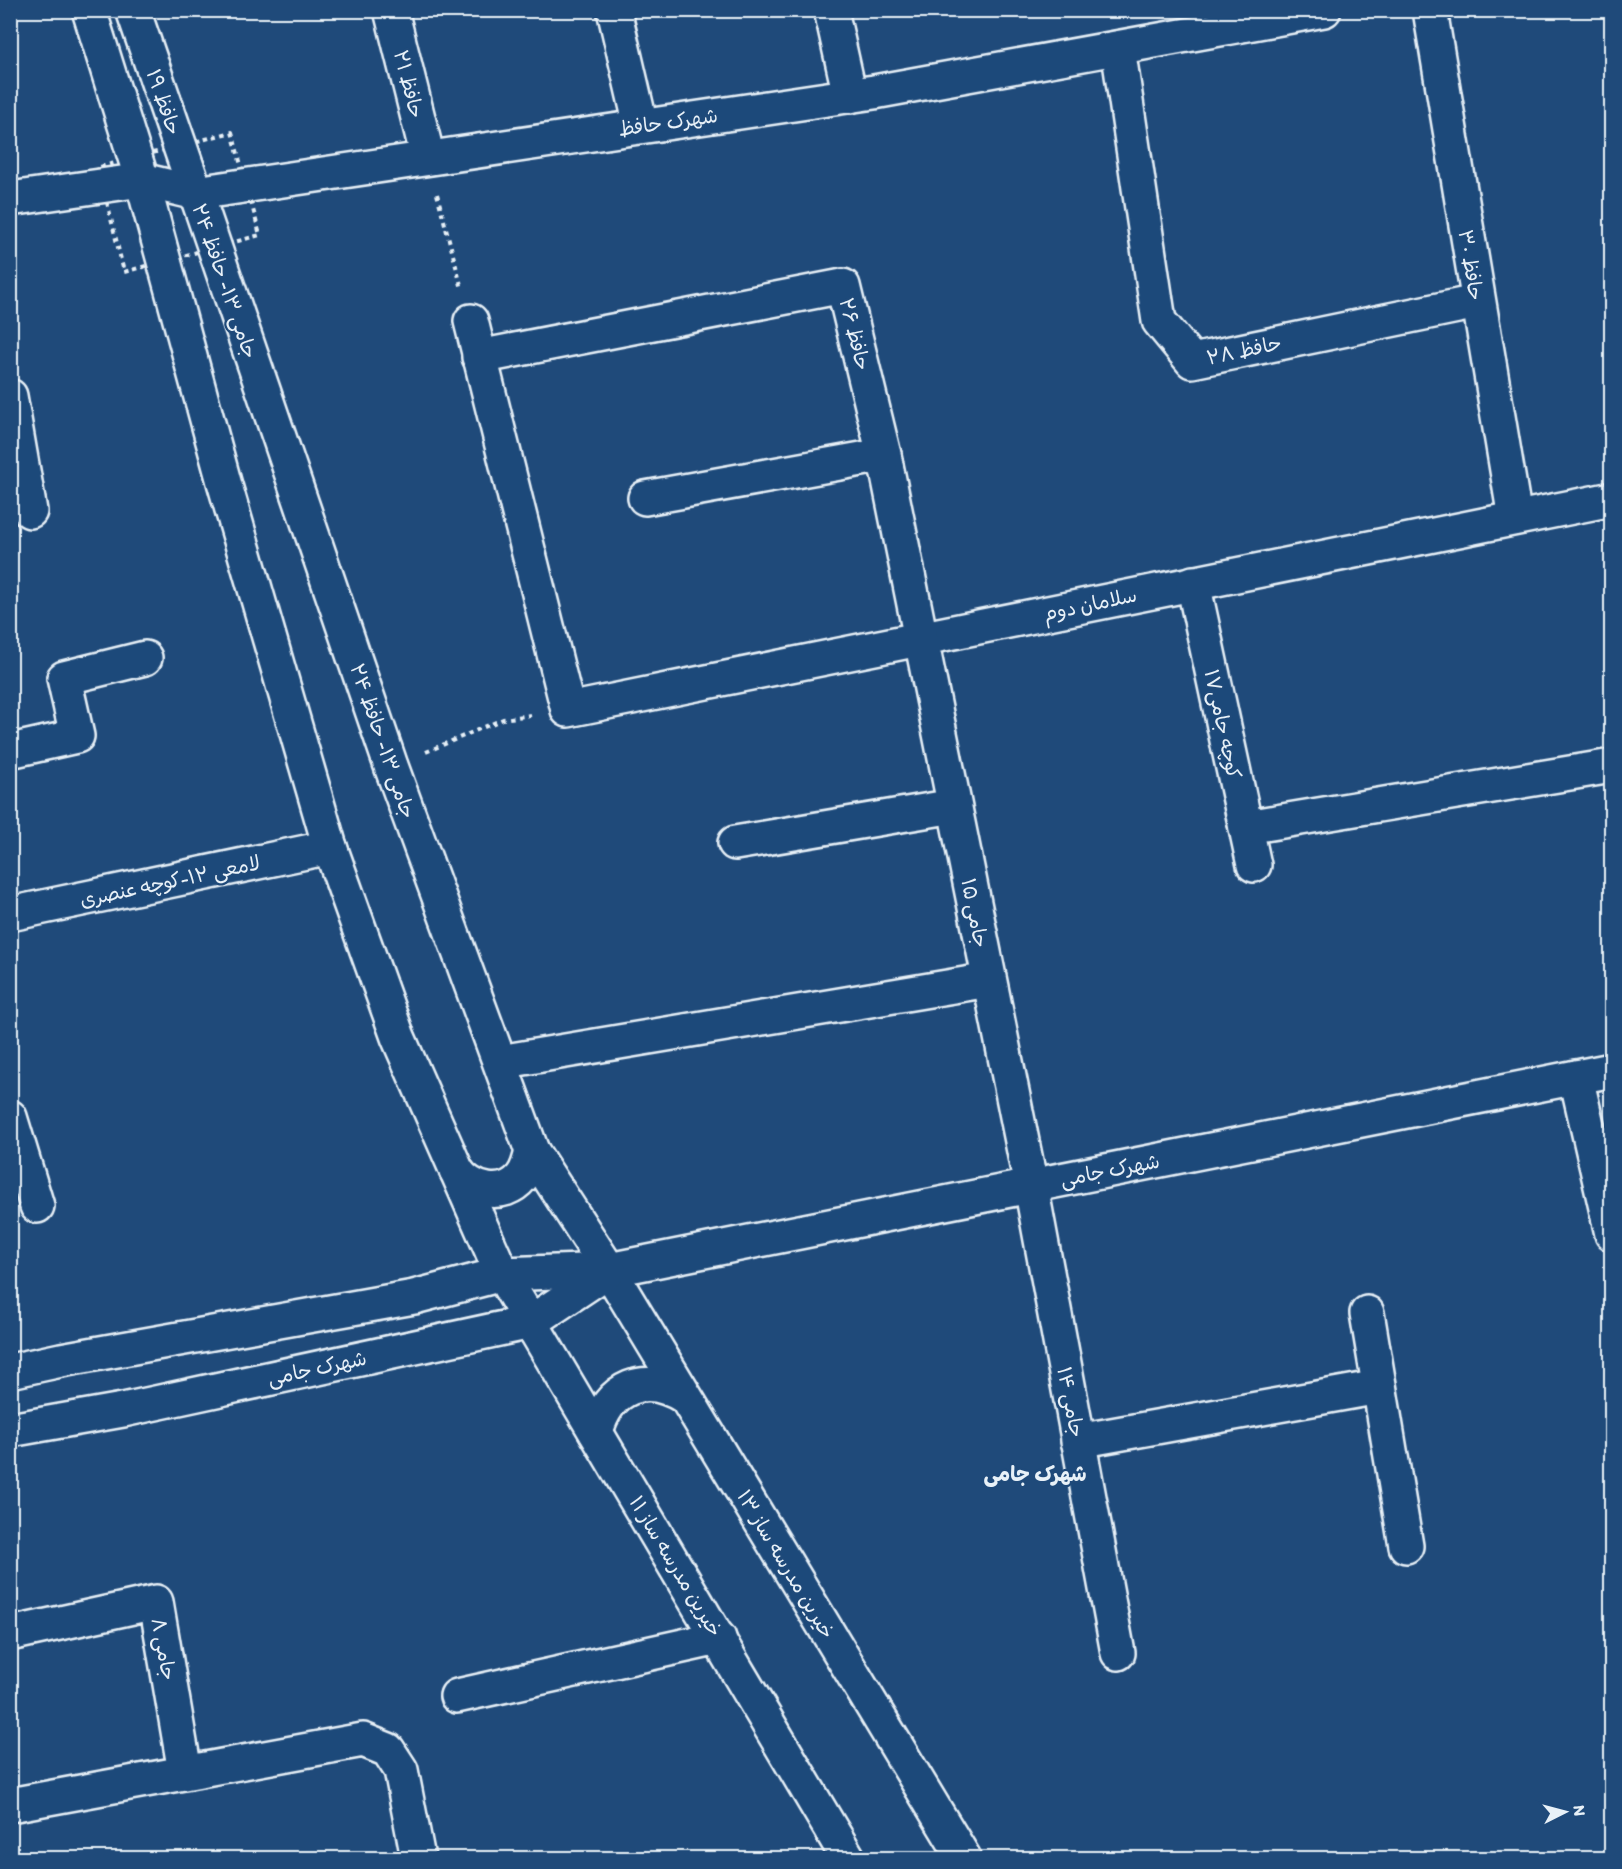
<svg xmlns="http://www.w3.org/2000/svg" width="1622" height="1869" viewBox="0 0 1622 1869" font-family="Itim,'Playpen Sans Arabic',sans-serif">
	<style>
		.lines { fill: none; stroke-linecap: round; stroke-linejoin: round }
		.minor-casing { stroke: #e8f1f8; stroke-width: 38 }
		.tertiary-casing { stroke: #e8f1f8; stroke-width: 38 }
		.path { stroke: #e8f1f8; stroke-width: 4; stroke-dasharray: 4.5 4.5; stroke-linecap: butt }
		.minor { stroke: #1f4a7a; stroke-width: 33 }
		.tertiary { stroke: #1f4a7a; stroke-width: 33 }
		.labels { text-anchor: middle; stroke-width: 4.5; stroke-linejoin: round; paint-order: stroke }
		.street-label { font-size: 20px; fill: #e8f1f8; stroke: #1f4a7a }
		.neighbourhood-label { font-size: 21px; font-weight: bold; fill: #e8f1f8; stroke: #1f4a7a }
	</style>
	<rect width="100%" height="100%" fill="#1f4a7a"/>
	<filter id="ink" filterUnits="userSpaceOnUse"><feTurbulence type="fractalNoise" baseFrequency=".0167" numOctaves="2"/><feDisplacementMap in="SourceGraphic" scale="12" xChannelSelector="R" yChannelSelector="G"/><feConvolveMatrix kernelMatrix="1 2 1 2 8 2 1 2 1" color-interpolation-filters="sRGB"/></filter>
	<g filter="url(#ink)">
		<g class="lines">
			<defs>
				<g id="minor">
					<path d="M89,10l53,170"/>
					<path d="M133,10l63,183"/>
					<path d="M391,10l37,148"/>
					<path d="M614,10l27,116"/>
					<path d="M831,10l19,86"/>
					<path d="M1430,10l85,508"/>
					<path d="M1118,48l41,273 33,40 285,-59"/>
					<path d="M471,321l97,389 1044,-211"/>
					<path d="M479,357l364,-71 41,169 147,731 87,467"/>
					<path d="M10,396l20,115"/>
					<path d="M645,498l239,-43"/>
					<path d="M1193,583l61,282"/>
					<path d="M10,751l67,-15 -13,-58 81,-20"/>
					<path d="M1246,827l366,-61"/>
					<path d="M735,843l219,-37"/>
					<path d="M10,914l320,-67"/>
					<path d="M500,1062l489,-82"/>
					<path d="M1576,1077l36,157"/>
					<path d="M10,1117l27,89"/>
					<path d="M1367,1313l39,233"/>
					<path d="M1078,1441l301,-54"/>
					<path d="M10,1634l146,-32 29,170"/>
					<path d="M457,1696l262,-58"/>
					<path d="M10,1805l353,-65 25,10 13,20 17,88"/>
				</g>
				<g id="tertiary">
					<path d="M142,180l82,302 106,365 68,190 104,237 346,584"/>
					<path d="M196,193l195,573 141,385 77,119 355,588"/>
					<path d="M10,199l132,-19 54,13 678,-101 450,-82"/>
					<path d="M456,1170c15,21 47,30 66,7 6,-8 8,-17 10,-26"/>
					<path d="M10,1371l51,-11 353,-63 88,-23 107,-4 1003,-200"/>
					<path d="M10,1430l113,-20 408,-88 78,-52"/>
					<path d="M596,1432c12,-45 49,-61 89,-35"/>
				</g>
			</defs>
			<!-- minor casing -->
			<use href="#minor" class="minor-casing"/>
			<!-- tertiary casing -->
			<use href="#tertiary" class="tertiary-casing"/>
			<!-- path -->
			<g class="path">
				<path d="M232,132l28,103 -136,37 -21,-86 -7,-18z"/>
				<path d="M437,194l25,95"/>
				<path d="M426,752l77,-33 28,-4"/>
			</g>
			<!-- minor -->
			<use href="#minor" class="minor"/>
			<!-- tertiary -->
			<use href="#tertiary" class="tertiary"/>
		</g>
	</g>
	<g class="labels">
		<!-- street labels -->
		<g class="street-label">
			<text transform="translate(409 84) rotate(76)" y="7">حافظ ۲۱</text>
			<text transform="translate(164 102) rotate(71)" y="7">۱۹ حافظ</text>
			<text transform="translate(668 122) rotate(-8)" y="7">شهرک حافظ</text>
			<text transform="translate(1471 265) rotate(81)" y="7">۳۰ حافظ</text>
			<text transform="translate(225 281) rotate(71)" y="7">جامی ۱۳- حافظ ۲۴</text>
			<text transform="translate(855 334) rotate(76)" y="7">حافظ ۲۶</text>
			<text transform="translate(1244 350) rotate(-12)" y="7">حافظ ۲۸</text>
			<text transform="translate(1090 604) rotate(-12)" y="7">سلامان دوم</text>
			<text transform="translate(1223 724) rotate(78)" y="7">کوچه جامی۱۷</text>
			<text transform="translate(383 741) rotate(71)" y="7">جامی ۱۳- حافظ ۲۴</text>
			<text transform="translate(170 881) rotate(-12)" y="7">لامعی ۱۲-کوچه عنصری</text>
			<text transform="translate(975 913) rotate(79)" y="7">۱۵ جامی</text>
			<text transform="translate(1110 1170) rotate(-11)" y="7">شهرک جامی</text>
			<text transform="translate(317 1368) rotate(-12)" y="7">شهرک جامی</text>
			<text transform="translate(1071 1402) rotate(79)" y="7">۱۴ جامی</text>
			<text transform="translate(786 1564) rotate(59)" y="7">۱۳ خیرین مدرسه ساز</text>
			<text transform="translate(676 1566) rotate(59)" y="7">۱۱ خیرین مدرسه ساز</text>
			<text transform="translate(164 1649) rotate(80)" y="7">۸ جامی</text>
		</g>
		<!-- neighbourhood labels -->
		<g class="neighbourhood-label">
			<text x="1035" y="1481">شهرک جامی</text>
		</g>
	</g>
	<!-- margin -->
	<rect width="1622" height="1869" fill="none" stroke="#1f4a7a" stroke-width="36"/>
	<rect x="18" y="18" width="1586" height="1833" fill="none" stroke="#e8f1f8" stroke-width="2" filter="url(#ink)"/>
	<!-- north arrow -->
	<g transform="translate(1565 1812) rotate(84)" stroke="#1f4a7a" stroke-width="4.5" paint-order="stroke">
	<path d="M0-4.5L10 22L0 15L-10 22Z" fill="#e8f1f8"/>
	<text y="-9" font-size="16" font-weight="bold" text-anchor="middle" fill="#e8f1f8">N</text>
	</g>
</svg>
